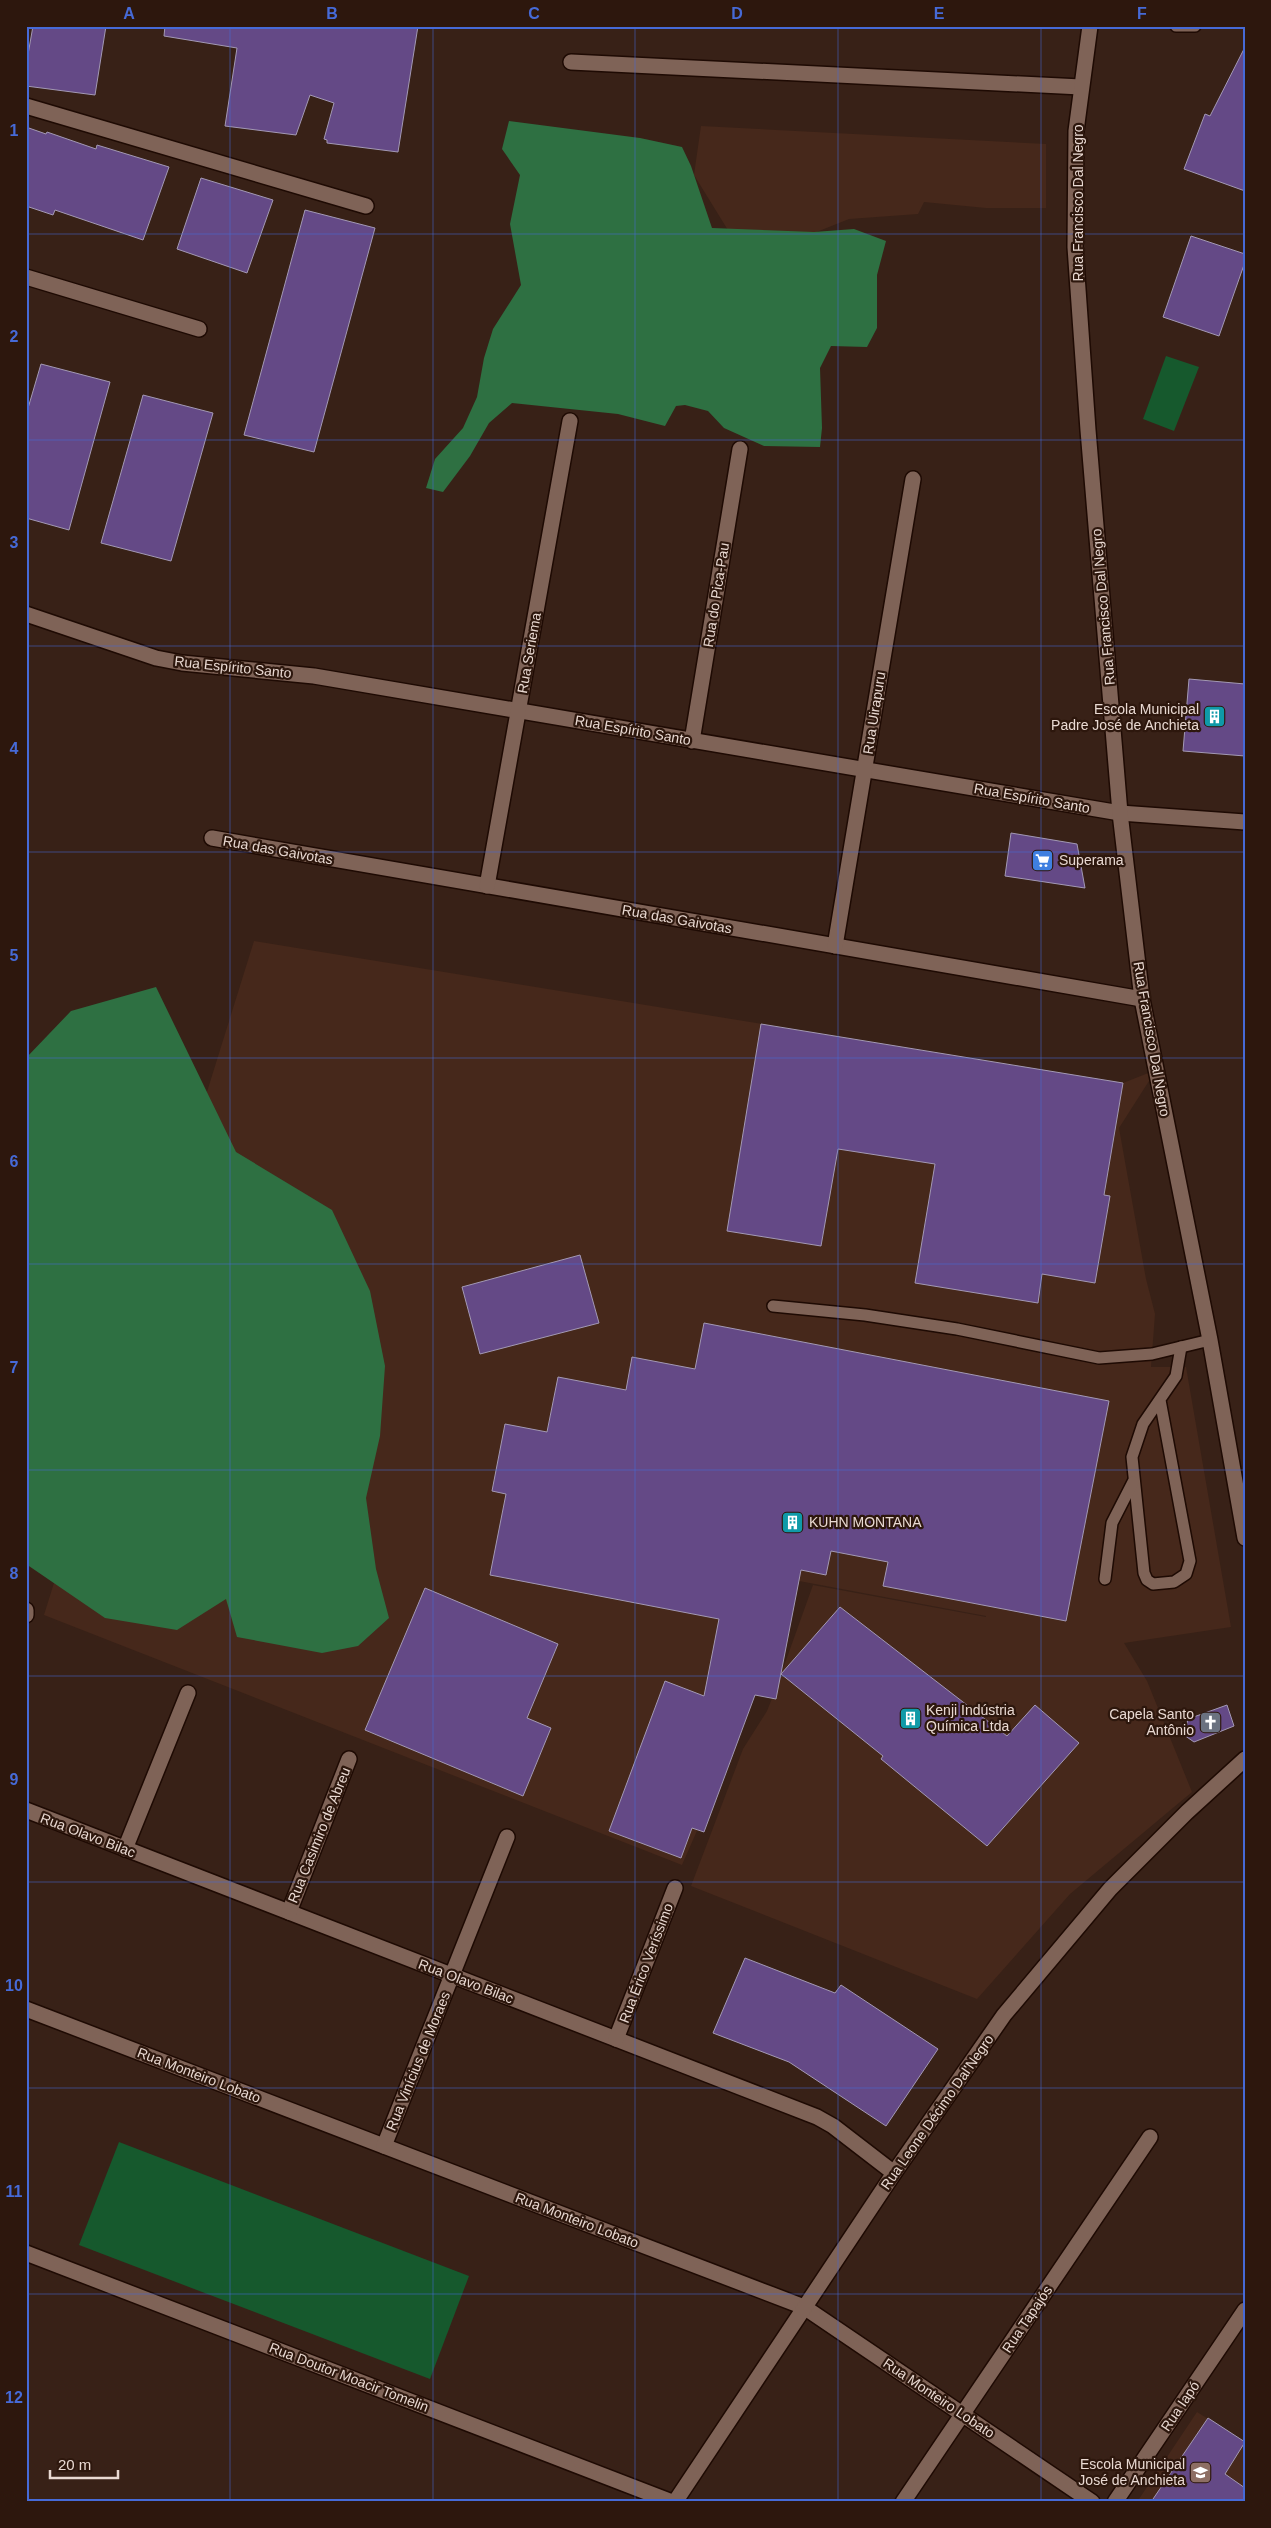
<svg xmlns="http://www.w3.org/2000/svg" width="1271" height="2528" viewBox="0 0 1271 2528" font-family="Helvetica,sans-serif">
	<style>
		.built { fill: #46281b; fill-rule: evenodd }
		.green { fill: #16592d }
		.forest { fill: #2e7042 }
		.building { fill: #644986; stroke: #a399b4 }
		.lines { fill: none; stroke-linecap: round; stroke-linejoin: round }
		.service-casing { stroke: #1e0a03; stroke-width: 14 }
		.minor-casing { stroke: #1e0a03; stroke-width: 18 }
		.tertiary-casing { stroke: #1e0a03; stroke-width: 18 }
		.service { stroke: #7f6357; stroke-width: 11 }
		.minor { stroke: #7f6357; stroke-width: 15 }
		.tertiary { stroke: #7f6357; stroke-width: 15 }
		.grid { fill: none; stroke: #466ad7; stroke-width: 1; stroke-opacity: 0.55 }
		.labels { text-anchor: middle; stroke-width: 4.5; stroke-linejoin: round; paint-order: stroke }
		.street-label { font-size: 14px; fill: #e9d9d2; stroke: #2d170d }
		.poi-label { font-size: 14px; fill: #e9d9d2; stroke: #2d170d; text-anchor: end }
		.neatline { fill: none; stroke: #466ad7; stroke-width: 2 }
		.grid-label { font-size: 16px; text-anchor: middle; font-weight: bold; fill: #466ad7 }
	</style>
	<rect width="100%" height="100%" fill="#382117"/>
	<!-- built -->
	<g class="built">
		<path d="M701,126l345,18v64h-60l-62,-6 -6,12 -69,5 -50,20 -68,-4 -37,-60z"/>
		<path d="M254,941l869,142 33,-13 -37,58 27,151 9,35 -4,53h35l45,260 -107,16 23,38 45,111 -122,102 -93,105 -286,-113 52,-137 24,-38 6,-15 -65,-9 41,25 -67,153 -638,-250zM799,1581l187,35v1l-173,-32 -38,106z"/>
		<path d="M1197,2412l48,30v60h-108z"/>
	</g>
	<!-- green -->
	<g class="green">
		<path d="M1166,356l33,11 -25,64 -31,-12z"/>
		<path d="M119,2142l350,134 -39,103 -351,-134z"/>
	</g>
	<!-- forest -->
	<g class="forest">
		<path d="M509,121l131,17 42,9 9,19 21,62 102,4 40,-3 32,12 -9,34v53l-10,19 -36,-1 -11,22 2,60 -2,19 -56,-1 -40,-18 -16,-17 -23,-6 -9,1 -11,20 -47,-12 -106,-11 -23,20 -19,33 -27,36 -17,-4 9,-29 28,-31 14,-31 7,-39 9,-29 28,-44 -11,-61 10,-49 -18,-26z"/>
		<path d="M156,987l80,165 96,58 38,81 15,75 -5,70 -14,62 10,71 13,49 -31,28 -36,7 -85,-16 -11,-38 -49,31 -72,-12 -79,-54v-506l45,-47z"/>
	</g>
	<!-- building -->
	<g class="building">
		<path d="M33,26h73l-11,69 -69,-9v-20z"/>
		<path d="M165,26h253l-20,126 -71,-9v-3l-3,-1 10,-36 -24,-8 -14,40 -71,-9 12,-78 -73,-12z"/>
		<path d="M1245,47v144l-61,-22 21,-55 5,2z"/>
		<path d="M26,127l20,7 1,-2 49,17 1,-4 72,22 -26,73 -88,-30 -2,5 -27,-9z"/>
		<path d="M201,178l72,22 -26,73 -70,-24z"/>
		<path d="M305,210l70,18 -61,224 -70,-17z"/>
		<path d="M1191,236l54,18v8l-26,74 -56,-19z"/>
		<path d="M41,364l69,18 -41,148 -43,-12v-103z"/>
		<path d="M143,395l70,18 -42,148 -70,-18z"/>
		<path d="M1189,679l56,5v72l-62,-5z"/>
		<path d="M1011,833l66,11 8,44 -80,-12z"/>
		<path d="M761,1024l362,59 -19,112 6,1 -15,87 -53,-9 -4,29 -123,-20 20,-119 -97,-15 -17,97 -94,-15z"/>
		<path d="M580,1255l19,68 -119,31 -18,-67z"/>
		<path d="M704,1323l405,78 -43,220 -183,-35 5,-24 -57,-11 -5,24 -25,-5 -25,129 -21,-4 -51,137 -12,-4 -11,30 -72,-27 56,-150 39,15 15,-77 -229,-44 16,-81 -14,-3 13,-67 42,8 11,-55 68,13 6,-33 63,12z"/>
		<path d="M425,1588l133,56 -31,74 24,10 -28,68 -158,-66z"/>
		<path d="M840,1607l167,129 28,-31 44,38 -92,103 -106,-87 2,-3 -102,-82z"/>
		<path d="M1227,1705l7,21 -40,16 -10,-7 4,-16z"/>
		<path d="M745,1958l90,35 6,-8 97,64 -52,77 -97,-64 -76,-29z"/>
		<path d="M1208,2418l37,24 -20,32 20,14v14h-94z"/>
	</g>
	<g class="lines">
		<defs>
			<g id="service">
				<path d="M1176,26h19"/>
				<path d="M773,1306l92,9 92,14 142,29 53,-4 58,-14"/>
				<path d="M1160,1400l30,161 -4,13 -12,8 -21,2 -6,-4 -3,-7 -12,-116 11,-33 33,-48 5,-29"/>
				<path d="M1105,1579l7,-56 21,-41"/>
			</g>
			<g id="minor">
				<path d="M571,62l510,25"/>
				<path d="M26,106l340,100"/>
				<path d="M26,277l173,52"/>
				<path d="M26,614l130,44 26,5 132,13 806,137 125,9"/>
				<path d="M692,741l48,-292"/>
				<path d="M212,838l930,161"/>
				<path d="M487,886l83,-465"/>
				<path d="M835,946l78,-467"/>
				<path d="M26,1610v5"/>
				<path d="M26,1810l791,307 16,9 61,47"/>
				<path d="M125,1849l63,-156"/>
				<path d="M289,1912l60,-153"/>
				<path d="M26,2009l778,298 288,195"/>
				<path d="M616,2039l59,-151"/>
				<path d="M384,2146l123,-309"/>
				<path d="M26,2253l646,249"/>
				<path d="M675,2502l219,-329 110,-158 106,-126 77,-77 58,-53"/>
				<path d="M903,2502l247,-365"/>
				<path d="M1115,2502l130,-192"/>
			</g>
			<path id="tertiary" d="M1090,26l-14,105 -1,116 13,183 32,383 22,186 68,341 35,198"/>
		</defs>
		<!-- service casing -->
		<use href="#service" class="service-casing"/>
		<!-- minor casing -->
		<use href="#minor" class="minor-casing"/>
		<!-- tertiary casing -->
		<use href="#tertiary" class="tertiary-casing"/>
		<!-- service -->
		<use href="#service" class="service"/>
		<!-- minor -->
		<use href="#minor" class="minor"/>
		<!-- tertiary -->
		<use href="#tertiary" class="tertiary"/>
	</g>
	<!-- grid -->
	<path class="grid" d="M230,26v2476M433,26v2476M635,26v2476M838,26v2476M1041,26v2476M26,234h1219M26,440h1219M26,646h1219M26,852h1219M26,1058h1219M26,1264h1219M26,1470h1219M26,1676h1219M26,1882h1219M26,2088h1219M26,2294h1219"/>
	<!-- icons -->
	<defs>
		<symbol id="building-square" viewBox="-11 -11 22 22"><rect x="-9" y="-9" width="18" height="18" rx="4" fill="#0f9aa8" stroke="#2d170d"/><path d="M-4-6H4V6H1V3H-1V6H-4ZM-2.5-4.3h1.7v1.8h-1.7ZM.8-4.3h1.7v1.8H.8ZM-2.5-1h1.7V.8h-1.7ZM.8-1h1.7V.8H.8Z" fill="#fff"/></symbol>
		<symbol id="supermarket-square" viewBox="-11 -11 22 22"><rect x="-9" y="-9" width="18" height="18" rx="4" fill="#3f7fe0" stroke="#2d170d"/><path d="M-6-5.5h2.5l.6 2H6L4.5 2H-2.5L-4.4-4H-6ZM-1.5 3.2a1.3 1.3 0 1 0 .1 0ZM3 3.2a1.3 1.3 0 1 0 .1 0Z" fill="#fff"/></symbol>
		<symbol id="church-square" viewBox="-11 -11 22 22"><rect x="-9" y="-9" width="18" height="18" rx="4" fill="#6b7280" stroke="#2d170d"/><path d="M-1.2-6h2.4v3.5h3.3v2.4h-3.3V6h-2.4V-.1h-3.3v-2.4h3.3Z" fill="#fff"/></symbol>
		<symbol id="school-square" viewBox="-11 -11 22 22"><rect x="-9" y="-9" width="18" height="18" rx="4" fill="#8d6e63" stroke="#2d170d"/><path d="M0-5L7-2L0 1L-7-2ZM-4 1L0 2.5L4 1V4Q0 6-4 4Z" fill="#fff"/></symbol>
	</defs>
	<g fill-rule="evenodd">
		<use href="#building-square" x="1202" y="704" width="25" height="25"/>
		<use href="#supermarket-square" x="1030" y="848" width="25" height="25"/>
		<use href="#building-square" x="780" y="1510" width="25" height="25"/>
		<use href="#building-square" x="898" y="1706" width="25" height="25"/>
		<use href="#church-square" x="1198" y="1710" width="25" height="25"/>
		<use href="#school-square" x="1188" y="2460" width="25" height="25"/>
	</g>
	<g class="labels">
		<!-- street labels -->
		<g class="street-label">
			<text transform="translate(1078 203) rotate(-90)" y="5">Rua Francisco Dal Negro</text>
			<text transform="translate(716 595) rotate(-81)" y="5">Rua do Pica-Pau</text>
			<text transform="translate(1103 607) rotate(-95)" y="5">Rua Francisco Dal Negro</text>
			<text transform="translate(529 653) rotate(-80)" y="5">Rua Seriema</text>
			<text transform="translate(233 667) rotate(6)" y="5">Rua Espírito Santo</text>
			<text transform="translate(874 713) rotate(-81)" y="5">Rua Uirapuru</text>
			<text transform="translate(633 730) rotate(10)" y="5">Rua Espírito Santo</text>
			<text transform="translate(1032 798) rotate(10)" y="5">Rua Espírito Santo</text>
			<text transform="translate(278 850) rotate(10)" y="5">Rua das Gaivotas</text>
			<text transform="translate(677 919) rotate(10)" y="5">Rua das Gaivotas</text>
			<text transform="translate(1152 1039) rotate(80)" y="5">Rua Francisco Dal Negro</text>
			<text transform="translate(88 1835) rotate(21)" y="5">Rua Olavo Bilac</text>
			<text transform="translate(319 1835) rotate(-68)" y="5">Rua Casimiro de Abreu</text>
			<text transform="translate(646 1963) rotate(-69)" y="5">Rua Érico Veríssimo</text>
			<text transform="translate(466 1981) rotate(21)" y="5">Rua Olavo Bilac</text>
			<text transform="translate(418 2061) rotate(-68)" y="5">Rua Vinícius de Moraes</text>
			<text transform="translate(199 2075) rotate(21)" y="5">Rua Monteiro Lobato</text>
			<text transform="translate(937 2112) rotate(-55)" y="5">Rua Leone Décimo Dal'Negro</text>
			<text transform="translate(577 2220) rotate(21)" y="5">Rua Monteiro Lobato</text>
			<text transform="translate(1027 2319) rotate(-56)" y="5">Rua Tapajós</text>
			<text transform="translate(349 2377) rotate(21)" y="5">Rua Doutor Moacir Tomelin</text>
			<text transform="translate(939 2398) rotate(34)" y="5">Rua Monteiro Lobato</text>
			<text transform="translate(1180 2406) rotate(-56)" y="5">Rua Iapó</text>
		</g>
		<!-- poi labels -->
		<g class="poi-label">
			<text x="1199" y="714">Escola Municipal<tspan x="1199" dy="16">Padre José de Anchieta</tspan></text>
			<text x="1059" y="865" text-anchor="start">Superama</text>
			<text x="809" y="1527" text-anchor="start">KUHN MONTANA</text>
			<text x="926" y="1715" text-anchor="start">Kenji Indústria<tspan x="926" dy="16">Química Ltda</tspan></text>
			<text x="1194" y="1719">Capela Santo<tspan x="1194" dy="16">Antônio</tspan></text>
			<text x="1185" y="2469">Escola Municipal<tspan x="1185" dy="16">José de Anchieta</tspan></text>
		</g>
	</g>
	<!-- border -->
	<rect width="1271" height="2528" fill="none" stroke="#2d170d" stroke-width="55"/>
	<!-- scale -->
	<path d="M50 2470v8h68v-8" fill="none" stroke="#e9d9d2" stroke-width="2.5"/>
	<text x="58" y="2470" font-size="15" fill="#e9d9d2" stroke="#2d170d" stroke-width="4" paint-order="stroke">20 m</text>
	<rect x="28" y="28" width="1216" height="2472" class="neatline"/>
	<g class="grid-label">
		<text x="129" y="19">A</text>
		<text x="332" y="19">B</text>
		<text x="534" y="19">C</text>
		<text x="737" y="19">D</text>
		<text x="939" y="19">E</text>
		<text x="1142" y="19">F</text>
		<text x="14" y="136">1</text>
		<text x="14" y="342">2</text>
		<text x="14" y="548">3</text>
		<text x="14" y="754">4</text>
		<text x="14" y="961">5</text>
		<text x="14" y="1167">6</text>
		<text x="14" y="1373">7</text>
		<text x="14" y="1579">8</text>
		<text x="14" y="1785">9</text>
		<text x="14" y="1991">10</text>
		<text x="14" y="2197">11</text>
		<text x="14" y="2403">12</text>
	</g>
</svg>
